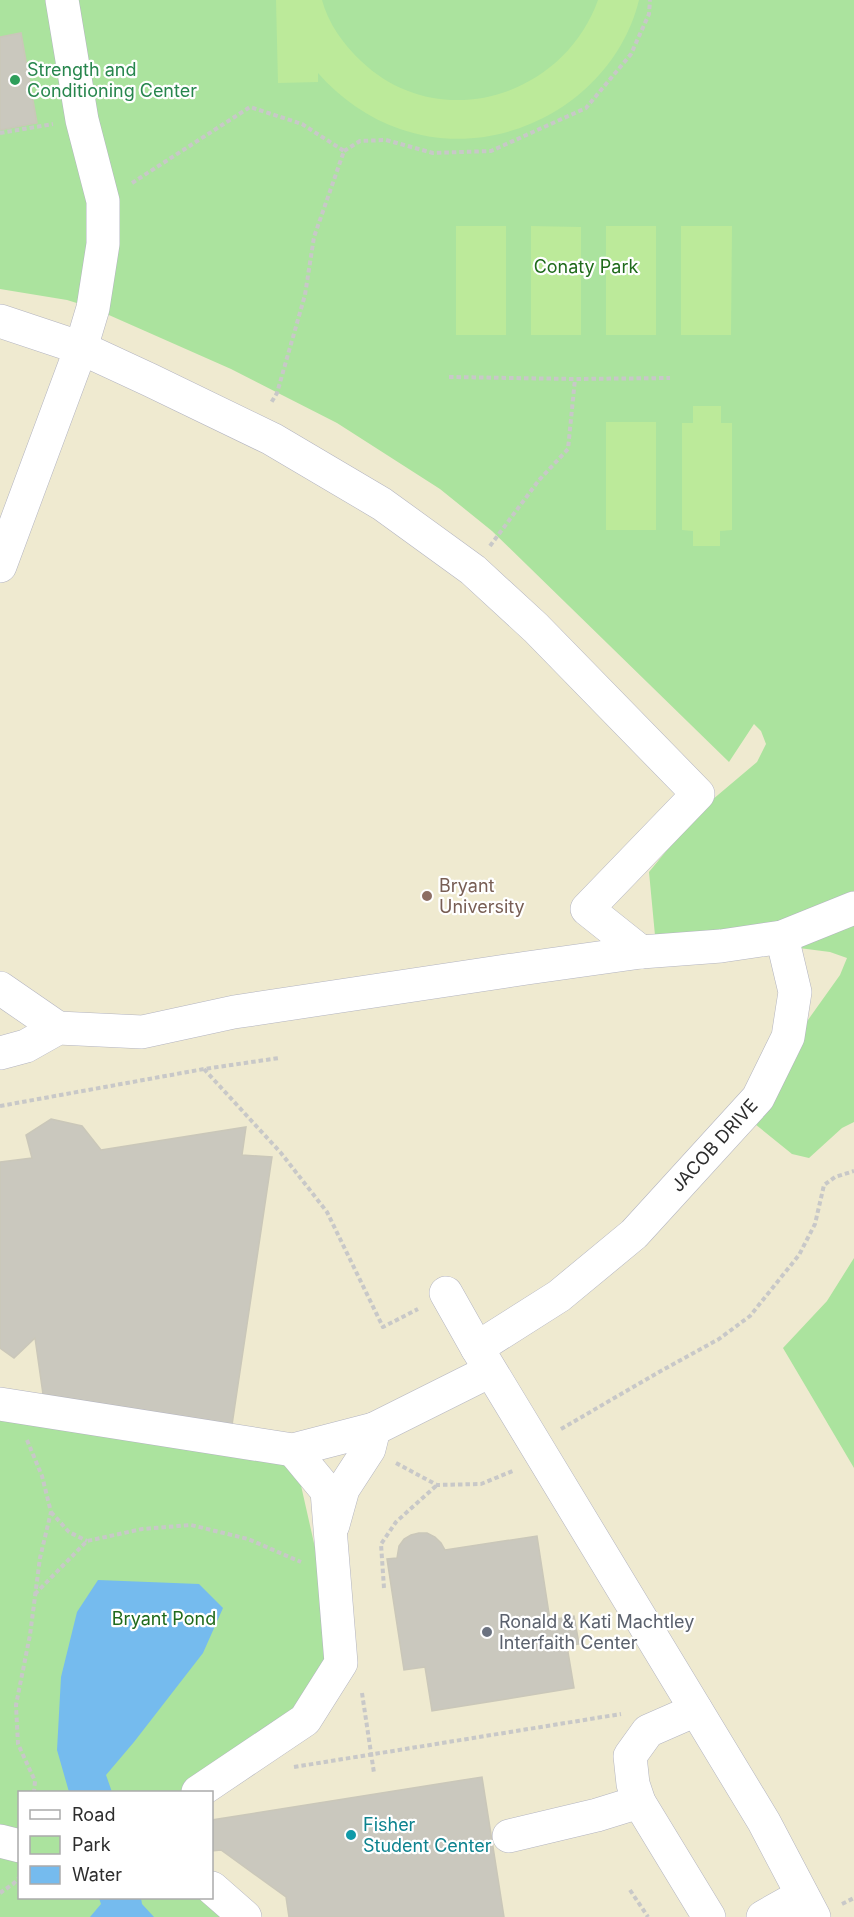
<svg xmlns="http://www.w3.org/2000/svg" width="854" height="1917" viewBox="0 0 854 1917" font-family="Inter,sans-serif">
	<style>
		.education { fill: #efead0; fill-rule: evenodd }
		.green { fill: #abe39e }
		.pitch { fill: #bcea9a }
		.water { fill: #75bbee }
		.building { fill: #cac8be; stroke: #cac7b9; stroke-width: 1.5 }
		.lines { fill: none; stroke-linecap: round; stroke-linejoin: round }
		.minor-casing { stroke: #b3b4c0; stroke-width: 34 }
		.path { stroke: #c8c8c8; stroke-width: 4; stroke-dasharray: 4.5 3; stroke-linecap: butt }
		.minor { stroke: #fff; stroke-width: 33 }
		.leisure-dot { fill: #2e9e5b; stroke: #fff; stroke-width: 2 }
		.education-dot { fill: #8d6e63; stroke: #fff; stroke-width: 2 }
		.worship-dot { fill: #6b7280; stroke: #fff; stroke-width: 2 }
		.culture-dot { fill: #0f9aa8; stroke: #fff; stroke-width: 2 }
		.labels { text-anchor: middle; stroke-width: 4.5; stroke-linejoin: round; paint-order: stroke }
		.leisure-label { font-size: 18px; fill: #27864d; stroke: #fff; text-anchor: start }
		.park-label { font-size: 18px; fill: #206b1c; stroke: #fff }
		.education-label { font-size: 18px; fill: #785e54; stroke: #fff; text-anchor: start }
		.street-label { font-size: 18px; fill: #2d2d2d; stroke: #fff }
		.worship-label { font-size: 18px; fill: #5b616d; stroke: #fff; text-anchor: start }
		.culture-label { font-size: 18px; fill: #0d838f; stroke: #fff; text-anchor: start }
	</style>
	<rect width="100%" height="100%" fill="#eeeae0"/>
	<!-- education -->
	<path class="education" d="M0,0h854v1917h-854zM20,1792h192v106h-192z"/>
	<!-- green -->
	<g class="green">
		<path d="M0,0h854v1122l-12,6 -33,30 -17,-4 -47,-38 -4,-2 99,-139 7,-17 -17,-6 -108,-14 -66,8 -7,-74 50,-61 58,-49 9,-18 -5,-13 -7,-7 -25,38 -237,-231 -52,-42 -103,-66 -106,-54 -138,-61 -26,-8 -67,-11z"/>
		<path d="M854,1258v210l-71,-120 44,-47z"/>
		<path d="M0,1404l293,46 48,213 -36,57 -107,72h-178v106h192l33,19h-245z"/>
	</g>
	<!-- pitch -->
	<g class="pitch">
		<path d="M276,0h46c6,23 21,44 39,61 77,74 202,37 237,-61h41c-25,102 -140,164 -239,129 -32,-11 -60,-31 -82,-56v9l-40,1z"/>
		<rect x="456" y="226" width="50" height="109"/>
		<path d="M531,226l50,1v108h-50z"/>
		<rect x="606" y="226" width="50" height="109"/>
		<path d="M681,226h51l-1,109h-50z"/>
		<path d="M693,406h28v17h11v107l-12,1v15h-27v-15l-11,-1v-107h11z"/>
		<rect x="606" y="422" width="50" height="108"/>
	</g>
	<!-- water -->
	<g class="water">
		<path d="M98,1580l101,4 24,24 -20,45 -69,89 -28,33 6,17h-43l-12,-42 4,-73 16,-65z"/>
		<path d="M99,1898h42l1,6 12,13h-64l11,-13z"/>
	</g>
	<!-- building -->
	<g class="building">
		<path d="M21,33l16,90 -37,7v-93z"/>
		<path d="M51,1119l31,7 19,24 145,-23 -4,28 30,2 -40,268 -189,-31 -8,-56 -21,20 -14,-10v-186l32,-4 -6,-23z"/>
		<path d="M419,1533h8l8,4 6,6 4,7 92,-14 13,84 24,-4 5,28 -12,2 7,42 -142,23 -7,-44 -21,3 -17,-111 10,-1 2,-12 5,-7 7,-4z"/>
		<path d="M482,1777l22,140h-215l-3,-20 -65,-47 -9,1v-31z"/>
	</g>
	<g class="lines">
		<defs>
			<g id="minor">
				<path d="M0,321l81,27 69,32 122,59 110,65 91,66 63,58 162,166 -111,115 54,43"/>
				<path d="M0,566l81,-218 12,-40 10,-64v-43l-21,-81 -20,-120"/>
				<path d="M0,988l58,40"/>
				<path d="M0,1053l26,-7 32,-18 84,4 92,-20 293,-44 114,-16 80,-6 61,-9 72,-29"/>
				<path d="M446,1293l31,55 287,474 50,95"/>
				<path id="s1" d="M477,1348l82,-52 75,-62 124,-136 30,-61 7,-45 -13,-55"/>
				<path d="M0,1404l293,46 81,-21"/>
				<path d="M333,1525l10,-36 26,-40 5,-20 116,-58"/>
				<path d="M696,1710l-48,21 -18,25 3,28 6,18 70,115"/>
				<path d="M198,1792l107,-72 36,-57 -14,-172 -34,-41"/>
				<path d="M509,1836l88,-21 42,-13"/>
				<path d="M0,1841l20,5"/>
				<path d="M212,1888l33,29"/>
				<path d="M763,1917l39,-22"/>
			</g>
		</defs>
		<!-- minor casing -->
		<use href="#minor" class="minor-casing"/>
		<!-- path -->
		<g class="path">
			<path d="M0,133l53,-9"/>
			<path d="M344,151l16,-10 26,-1 47,13 58,-2 95,-43 45,-54 18,-40 1,-14"/>
			<path d="M132,183l118,-76 52,17 42,27 -30,86 -9,58 -28,98 -6,10"/>
			<path d="M449,377l126,2 95,-1"/>
			<path d="M490,546l49,-66 29,-31 7,-70"/>
			<path d="M204,1069l77,84 46,59 56,115 35,-18"/>
			<path d="M0,1106l204,-37 75,-11"/>
			<path d="M561,1429l98,-57 60,-33 31,-23 49,-61 16,-31 9,-39 11,-8 19,-6"/>
			<path d="M27,1440l15,36 9,36 -11,46 -10,77 -14,70 2,39 17,37 -1,11"/>
			<path d="M396,1463l41,22 44,-1 34,-14"/>
			<path d="M51,1512l18,20 18,9"/>
			<path d="M384,1588l-3,-44 15,-22 41,-37"/>
			<path d="M35,1594l52,-53 55,-12 49,-4 57,14 53,23"/>
			<path d="M362,1693l12,80"/>
			<path d="M294,1767l327,-53"/>
			<path d="M630,1890l18,27"/>
			<path d="M0,1893l13,-9 6,-6"/>
			<path d="M842,1904l12,-6"/>
		</g>
		<!-- minor -->
		<use href="#minor" class="minor"/>
	</g>
	<!-- markers -->
	<circle class="leisure-dot" cx="15" cy="80" r="6"/>
	<circle class="education-dot" cx="427" cy="896" r="6"/>
	<circle class="worship-dot" cx="487" cy="1632" r="6"/>
	<circle class="culture-dot" cx="351" cy="1835" r="6"/>
	<g class="labels">
		<!-- leisure labels -->
		<g class="leisure-label">
			<text x="27" y="76">Strength and<tspan x="27" dy="21">Conditioning Center</tspan></text>
		</g>
		<!-- park labels -->
		<g class="park-label">
			<text x="586" y="273">Conaty Park</text>
			<text x="164" y="1625">Bryant Pond</text>
		</g>
		<!-- education labels -->
		<g class="education-label">
			<text x="439" y="892">Bryant<tspan x="439" dy="21">University</tspan></text>
		</g>
		<!-- street labels -->
		<g class="street-label">
			<text dy="6" stroke="none"><textPath href="#s1" startOffset="314">JACOB DRIVE</textPath></text>
		</g>
		<!-- worship labels -->
		<g class="worship-label">
			<text x="499" y="1628">Ronald &amp; Kati Machtley<tspan x="499" dy="21">Interfaith Center</tspan></text>
		</g>
		<!-- culture labels -->
		<g class="culture-label">
			<text x="363" y="1831">Fisher<tspan x="363" dy="21">Student Center</tspan></text>
		</g>
	</g>
	<!-- legend -->
	<rect x="18" y="1791" width="195" height="108" fill="#ffffff" stroke="#ababab" stroke-width="1.5"/>
	<rect x="30" y="1810" width="30" height="9" fill="#ffffff" stroke="#ababab" stroke-width="1.5"/>
	<text x="72" y="1821" font-size="18" fill="#2d2d2d">Road</text>
	<rect x="30" y="1836" width="30" height="18" fill="#abe39e" stroke="#ababab" stroke-width="1.5"/>
	<text x="72" y="1851" font-size="18" fill="#2d2d2d">Park</text>
	<rect x="30" y="1866" width="30" height="18" fill="#75bbee" stroke="#ababab" stroke-width="1.5"/>
	<text x="72" y="1881" font-size="18" fill="#2d2d2d">Water</text>
</svg>
